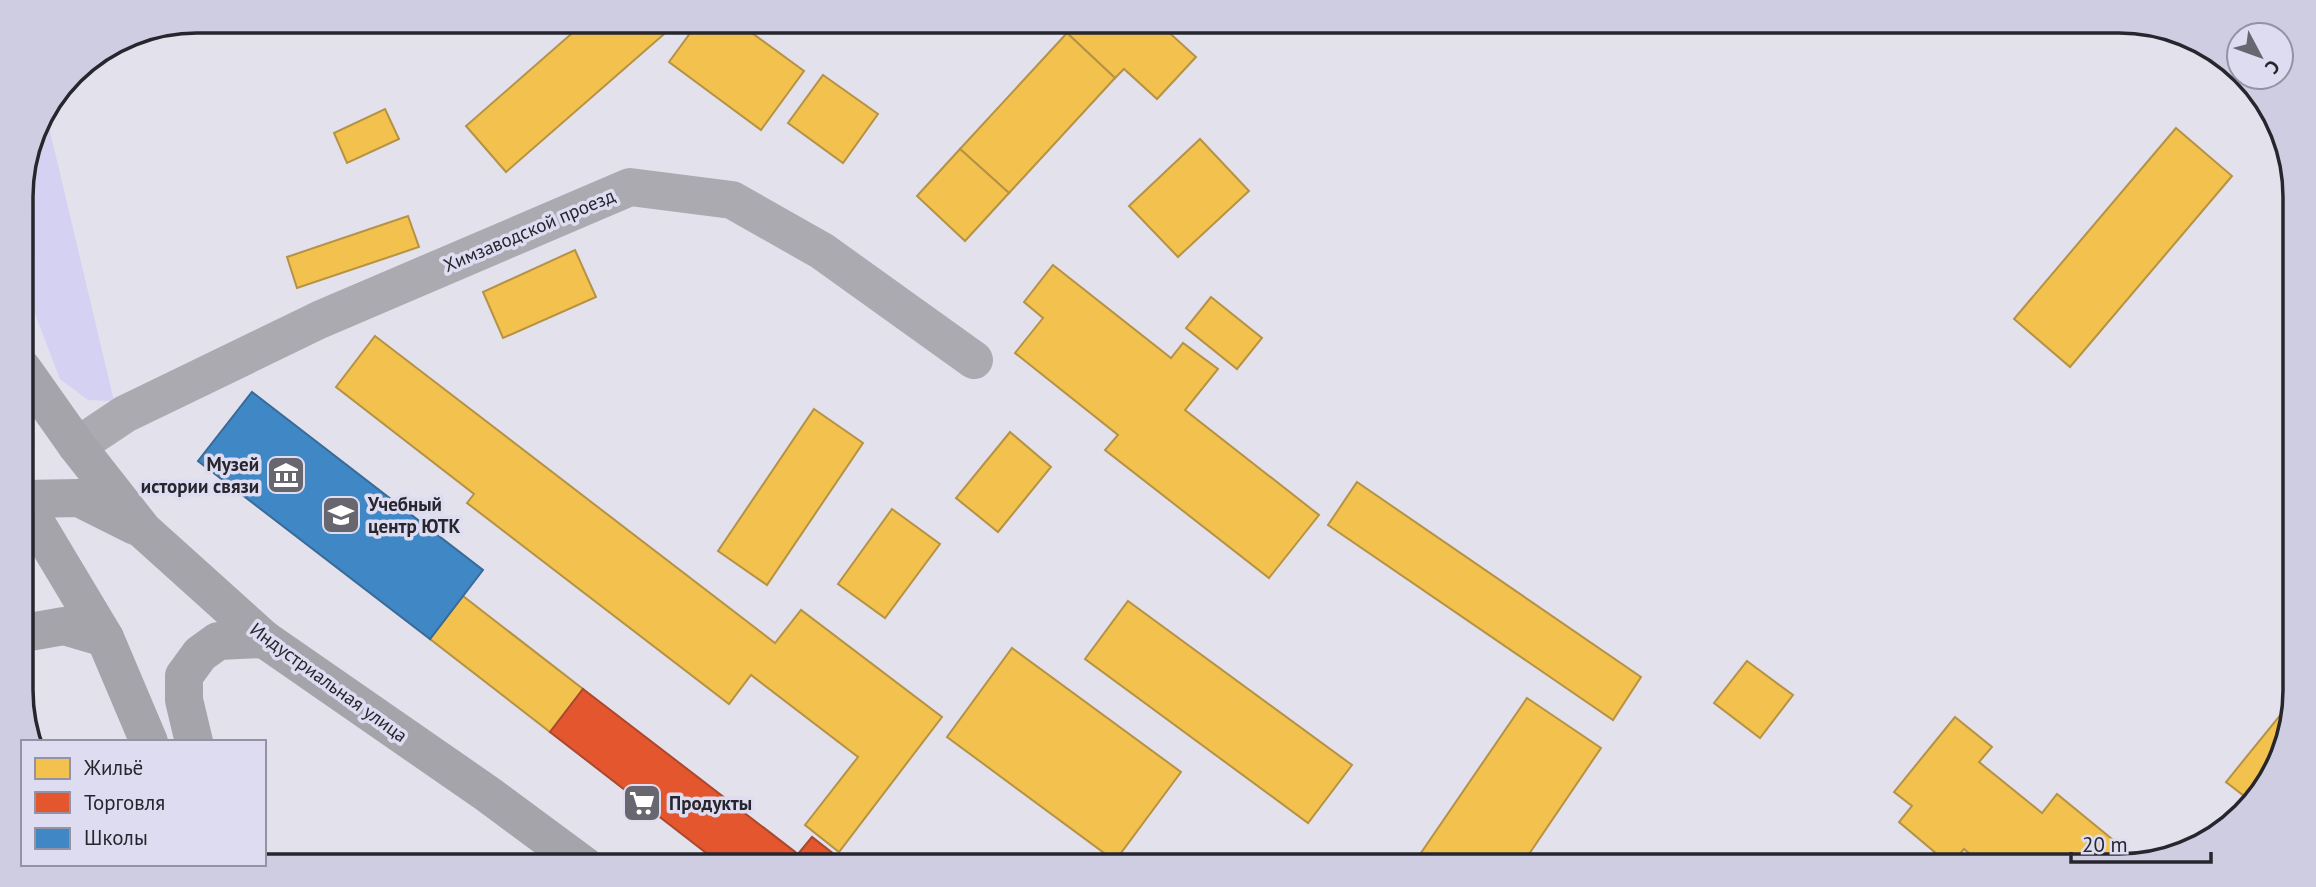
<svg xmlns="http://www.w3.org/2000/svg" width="2316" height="887" viewBox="0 0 2316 887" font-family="'PT Sans',sans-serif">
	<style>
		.green { fill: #d5d1f2 }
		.homes { fill: #f2c14e; stroke: #b59244; stroke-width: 2 }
		.shops { fill: #e4572e; stroke: #ab482e; stroke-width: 2 }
		.schools { fill: #3f88c5; stroke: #386b98; stroke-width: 2 }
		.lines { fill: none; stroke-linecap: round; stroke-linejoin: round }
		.minor { stroke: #abaab0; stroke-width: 38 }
		.major { stroke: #a5a4ab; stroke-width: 38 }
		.tram { stroke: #a2a1a8; stroke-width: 2 }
		.labels { text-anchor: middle; stroke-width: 7; stroke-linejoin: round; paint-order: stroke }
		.street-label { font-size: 19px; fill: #27262e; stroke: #dedcf1 }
		.poi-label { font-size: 19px; font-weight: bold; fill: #27262e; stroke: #dedcf1; text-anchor: start }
		.rim { fill: none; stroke: #27262e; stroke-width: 3.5 }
	</style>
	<rect width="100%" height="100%" fill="#e2e1ec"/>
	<!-- green -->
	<path class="green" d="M46,111l2,12 66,278 -26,-1 -28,-21 -38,-99 -1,-95 18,-65z"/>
	<!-- homes -->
	<g class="homes">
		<path d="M200,21l-45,16 -2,-7 44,-9z"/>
		<path d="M586,21h93l-173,151 -40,-46z"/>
		<path d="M699,21h45l-3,4 63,46 -43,59 -92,-68z"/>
		<path d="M1078,21h90l-5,6 33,30 -39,42 -33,-30 -9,9 -48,-45z"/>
		<path d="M1067,33l48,45 -106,115 -49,-44z"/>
		<path d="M823,75l55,39 -35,49 -55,-40z"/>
		<path d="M385,109l14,30 -52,24 -13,-30z"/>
		<path d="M2176,128l56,48 -162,191 -56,-48z"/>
		<path d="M1200,139l49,52 -71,66 -49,-51z"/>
		<path d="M960,149l49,44 -44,48 -48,-45z"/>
		<path d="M408,216l11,31 -122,41 -10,-31z"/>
		<path d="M575,250l21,47 -93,41 -20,-46z"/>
		<path d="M1053,265l118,93 12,-15 35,26 -33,41 134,105 -50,63 -164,-128 13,-15 -103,-82 28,-35 -19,-16z"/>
		<path d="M1211,297l51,41 -25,31 -51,-41z"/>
		<path d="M375,336l400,307 26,-33 141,107 -103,135 -34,-27 53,-68 -107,-82 -22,29 -262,-201 7,-9 -138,-107z"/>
		<path d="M814,409l49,34 -96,142 -49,-34z"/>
		<path d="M1010,432l41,35 -53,65 -42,-34z"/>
		<path d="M1357,482l284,195 -28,43 -285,-195z"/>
		<path d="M892,509l48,35 -55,74 -47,-34z"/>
		<path d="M463,596l120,93 -33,43 -120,-93z"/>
		<path d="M1128,601l224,164 -44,58 -223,-164z"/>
		<path d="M1012,648l169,124 -66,89 -168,-124z"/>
		<path d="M1747,661l46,34 -33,43 -46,-35z"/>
		<path d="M1527,698l74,50 -80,118h-109z"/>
		<path d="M2286,708v39l-38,52 -22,-17z"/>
		<path d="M1955,717l37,30 -13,15 63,51 15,-19 83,68 -10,4h-146l-20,-17 -14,16 -51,-43 13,-16 -18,-14z"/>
		<path d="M883,857l12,9h-19z"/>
	</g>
	<!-- shops -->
	<path class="shops" d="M583,689l215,165 14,-17 32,25 -3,4h-118l-173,-134z"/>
	<!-- schools -->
	<path class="schools" d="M252,392l231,178 -53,69 -232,-178z"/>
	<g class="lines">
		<!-- minor -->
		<path class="minor" d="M77,446l48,-32 194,-94 311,-133 102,13 90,51 152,109"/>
		<!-- major -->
		<g class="major">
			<path d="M22,368l55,78 66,84 121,109 225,156 96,71"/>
			<path d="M23,499l56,-1 56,28"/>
			<path d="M23,501l82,137 44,104"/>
			<path d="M24,633l40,-7 41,12"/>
			<path d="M194,742l-10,-42v-24l16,-22 18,-13 46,-2"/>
			<path d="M202,864l1,2"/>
		</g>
		<!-- tram -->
		<path class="tram" d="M301,866c31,-8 58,-10 88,0"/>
	</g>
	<!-- icons -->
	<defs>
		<symbol id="museum-square" viewBox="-11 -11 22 22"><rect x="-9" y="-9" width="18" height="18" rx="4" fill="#686770" stroke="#dedcf1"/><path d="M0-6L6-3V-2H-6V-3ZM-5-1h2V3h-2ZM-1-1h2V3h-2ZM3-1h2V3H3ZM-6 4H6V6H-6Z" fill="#fff"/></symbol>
		<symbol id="university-square" viewBox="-11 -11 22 22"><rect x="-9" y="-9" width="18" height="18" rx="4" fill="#686770" stroke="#dedcf1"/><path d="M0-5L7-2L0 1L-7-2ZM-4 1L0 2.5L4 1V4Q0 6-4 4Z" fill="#fff"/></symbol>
		<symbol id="supermarket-square" viewBox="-11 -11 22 22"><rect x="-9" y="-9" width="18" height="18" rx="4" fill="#686770" stroke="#dedcf1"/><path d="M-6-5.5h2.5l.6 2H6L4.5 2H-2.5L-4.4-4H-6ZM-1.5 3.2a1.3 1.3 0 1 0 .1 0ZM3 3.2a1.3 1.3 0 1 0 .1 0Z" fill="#fff"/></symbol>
	</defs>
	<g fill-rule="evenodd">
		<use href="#museum-square" x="264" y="453" width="44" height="44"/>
		<use href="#university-square" x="319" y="493" width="44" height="44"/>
		<use href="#supermarket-square" x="620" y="781" width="44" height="44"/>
	</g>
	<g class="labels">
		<!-- street labels -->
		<g class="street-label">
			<text transform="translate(529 230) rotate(-23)" y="7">Химзаводской проезд</text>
			<text transform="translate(329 682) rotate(36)" y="7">Индустриальная улица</text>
		</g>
		<!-- poi labels -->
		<g class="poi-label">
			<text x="259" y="471" text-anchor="end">Музей<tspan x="259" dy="22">истории связи</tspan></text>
			<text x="368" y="511">Учебный<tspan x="368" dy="22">центр ЮТК</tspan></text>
			<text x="669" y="810">Продукты</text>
		</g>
	</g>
	<!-- crop -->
	<path d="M0 0H2316V887H0ZM197 33H2119A164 164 0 0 1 2283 197V690A164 164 0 0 1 2119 854H197A164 164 0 0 1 33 690V197A164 164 0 0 1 197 33Z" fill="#cfcde1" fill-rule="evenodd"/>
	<path class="rim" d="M197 33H2119A164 164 0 0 1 2283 197V690A164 164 0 0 1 2119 854H197A164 164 0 0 1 33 690V197A164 164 0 0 1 197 33Z"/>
	<!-- legend -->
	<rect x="21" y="740" width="245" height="126" fill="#dedcf1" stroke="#9593a3" stroke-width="2"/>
	<rect x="35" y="758" width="35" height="21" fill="#f2c14e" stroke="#9593a3" stroke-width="2"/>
	<text x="84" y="775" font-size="21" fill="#27262e">Жильё</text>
	<rect x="35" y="792" width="35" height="21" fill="#e4572e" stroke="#9593a3" stroke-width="2"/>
	<text x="84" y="810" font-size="21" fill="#27262e">Торговля</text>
	<rect x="35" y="828" width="35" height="21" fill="#3f88c5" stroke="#9593a3" stroke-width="2"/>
	<text x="84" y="845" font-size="21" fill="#27262e">Школы</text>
	<!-- north arrow -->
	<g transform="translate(2260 56) rotate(131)"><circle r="33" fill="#dedcf1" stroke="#9593a3" stroke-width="2"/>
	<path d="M0-5L12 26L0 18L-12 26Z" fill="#686770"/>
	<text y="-10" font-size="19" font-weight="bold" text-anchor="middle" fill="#27262e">С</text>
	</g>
	<!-- scale -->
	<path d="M2071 852v10h140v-10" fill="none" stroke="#27262e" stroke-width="3.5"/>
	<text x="2082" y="852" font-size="21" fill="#27262e" stroke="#dedcf1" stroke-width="5" paint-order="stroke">20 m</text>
</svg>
